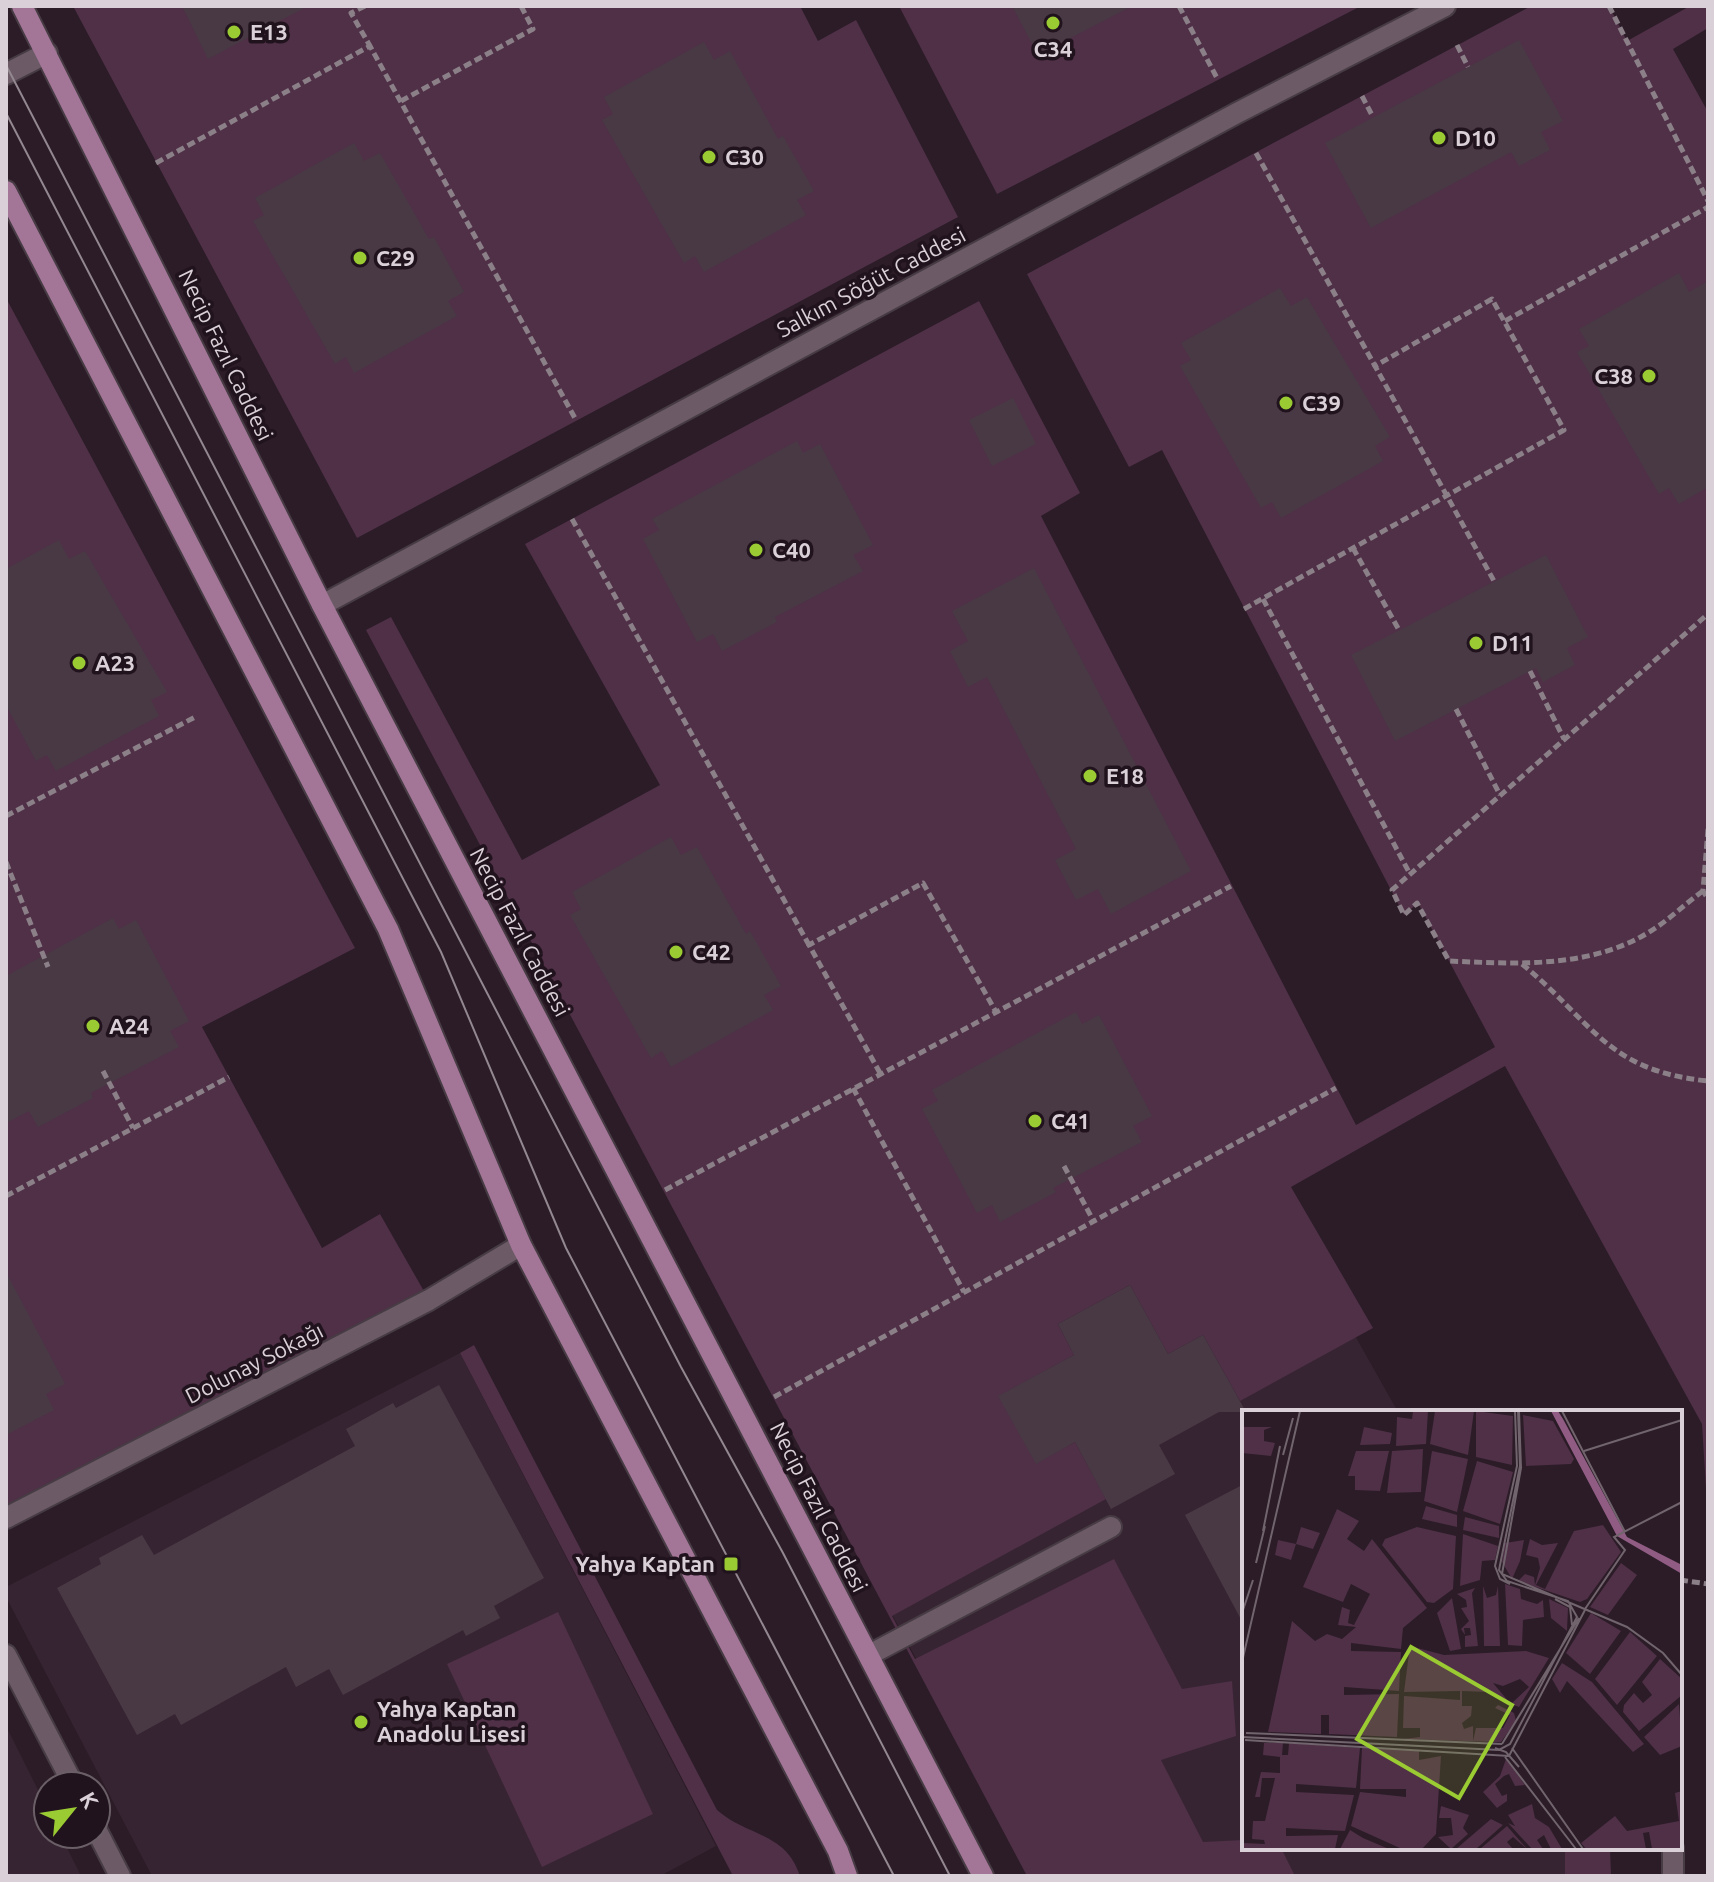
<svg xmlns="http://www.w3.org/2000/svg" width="1714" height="1882" viewBox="0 0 1714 1882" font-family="Ubuntu,sans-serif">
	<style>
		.built { fill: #372432 }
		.green { fill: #4f3047 }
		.building { fill: #493945 }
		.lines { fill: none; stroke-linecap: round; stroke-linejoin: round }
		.lane-casing { stroke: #473b44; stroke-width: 24 }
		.street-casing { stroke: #473b44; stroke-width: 24 }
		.secondary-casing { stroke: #473b44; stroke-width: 24 }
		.primary-casing { stroke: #473b44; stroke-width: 24 }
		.path { stroke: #8b7f88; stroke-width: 5; stroke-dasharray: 8 4; stroke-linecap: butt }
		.lane { stroke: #6c5b67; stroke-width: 20 }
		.street { stroke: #6c5b67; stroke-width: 20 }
		.secondary { stroke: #6c5b67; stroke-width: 20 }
		.primary { stroke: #a37698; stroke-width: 20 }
		.tram { stroke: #938790; stroke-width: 2 }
		.poi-dot { fill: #9bcb33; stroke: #21131d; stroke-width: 3 }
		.labels { text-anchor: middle; stroke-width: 7; stroke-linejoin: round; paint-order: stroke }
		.poi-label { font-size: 22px; font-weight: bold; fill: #dad0d7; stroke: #21131d; text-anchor: start }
		.street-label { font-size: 22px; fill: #dad0d7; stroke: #21131d }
		.inset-road { fill: none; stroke: #71646d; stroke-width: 2 }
		.view { fill: #9bcb33; fill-opacity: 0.15; stroke: #9bcb33; stroke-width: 4 }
		.inset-edge { fill: none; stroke: #dad0d7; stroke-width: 4 }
	</style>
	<rect width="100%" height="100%" fill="#2b1c27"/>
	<!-- built -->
	<g class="built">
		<path d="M1260,1167l138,245h-154v436h321v28h-530l-245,-448z"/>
		<path d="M460,1353l256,493 -56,30h-508l-146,-279v-10z"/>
		<path d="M6,1726l42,84v24h12l21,42h-75z"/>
	</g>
	<!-- green -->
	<g class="green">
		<path d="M73,6h727l18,35 38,-21 102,197 -601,321z"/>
		<path d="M899,6h462l-364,188z"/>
		<path d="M1531,6h78l18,35 63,-35h18v22l-35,21 35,63v1409l-6,-97 -197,-358 -214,121 82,141 -133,73 -37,-66 -35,19 -38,-69 -72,39 16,31 -75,41 37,67 39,-21 31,57 -214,117 23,43 199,-100 68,130 50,-8 4,55 -75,24 42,82 41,-2v8h37l14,28h-268l-661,-1246 25,-13 131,243 138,-75 -135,-241 454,-243 101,192 -39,23 315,609 139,-78 -77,-144 -14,12 -242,-465 -33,17 -102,-193z"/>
		<path d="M6,298l349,650 -153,79 120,221 58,-34 49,86 -423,218z"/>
		<path d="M474,1345l243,465c31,27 69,22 83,66h-67l-273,-523z"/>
		<path d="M558,1612l95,202 -111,53 -95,-203z"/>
		<path d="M1565,1848h45l1,28h-46z"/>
	</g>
	<!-- building -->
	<g class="building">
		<path d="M182,6h126l-100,53z"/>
		<path d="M1012,6h120l-94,49z"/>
		<path d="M1519,40l44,81 -22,11 9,18 -31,16 -8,-14 -140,76 -46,-85z"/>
		<path d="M704,42l10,18 16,-9 48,88 5,-3 31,55 -17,9 9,15 -102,57 -9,-16 -11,7 -82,-143 11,-6 -9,-17z"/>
		<path d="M354,143l10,18 16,-8 49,86 5,-2 30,55 -16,9 9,15 -103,57 -8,-16 -11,7 -82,-143 11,-6 -9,-17z"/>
		<path d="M1679,273l10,19 19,-11v206l-29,17 -10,-16 -10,6 -82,-142 12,-6 -10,-17z"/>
		<path d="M1280,288l11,18 16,-9 83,140 -15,9 8,15 -102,57 -9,-16 -11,6 -81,-142 11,-6 -10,-17z"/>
		<path d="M1013,398l23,46 -44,22 -23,-46z"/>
		<path d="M797,441l6,12 17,-9 53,101 -20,10 10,16 -88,46 2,5 -55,29 -9,-17 -16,8 -54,-103 16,-9 -7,-11z"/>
		<path d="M59,540l10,19 16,-8 82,141 -16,8 8,16 -103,55 -9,-16 -11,6 -30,-56v-136z"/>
		<path d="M1546,555l42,82 -21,11 8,17 -32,17 -7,-14 -141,73 -44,-86z"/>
		<path d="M1034,568l157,303 -80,43 -13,-25 -22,11 -21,-40 21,-11 -89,-172 -19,10 -18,-36 18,-10 -16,-30z"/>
		<path d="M671,837l10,18 16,-8 49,87 4,-3 31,55 -17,9 9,15 -102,57 -9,-16 -11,7 -81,-143 11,-6 -9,-17z"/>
		<path d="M113,918l6,11 17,-9 53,101 -19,10 9,16 -88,46 2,5 -55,29 -9,-16 -23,12v-147z"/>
		<path d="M1076,1012l6,12 17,-9 53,101 -19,10 9,16 -89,46 3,4 -56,30 -8,-17 -15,8 -55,-104 16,-8 -6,-11z"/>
		<path d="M6,1272l59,112 -19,10 8,16 -48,25z"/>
		<path d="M1130,1285l38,69 35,-19 43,77h-27l-60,33 16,29 -64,35 -36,-67 -39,22 -38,-68 76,-41 -16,-31z"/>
		<path d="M439,1385l105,193 -50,28 6,12 -34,18 -3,-6 -120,65 -14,-26 -33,18 -10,-20 -105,58 -6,-11 -38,21 -80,-147 44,-24 -2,-6 43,-23 12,20 201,-109 -9,-17 47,-26 3,5z"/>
		<path d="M1244,1484v141l-59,-110z"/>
	</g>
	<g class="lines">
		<defs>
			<path id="lane" d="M869,1655l242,-128"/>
			<g id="street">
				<path d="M6,1518l423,-218 92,-55"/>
				<path d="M6,1655l68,131"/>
				<path d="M96,1829l24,47"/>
				<path d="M1673,1848v28"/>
			</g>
			<g id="secondary">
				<path d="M6,74l41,-21"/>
				<path d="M322,605l915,-492 208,-107"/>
			</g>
			<g id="primary">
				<path d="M22,6l300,599 661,1271"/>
				<path d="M6,191l382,738 133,316 317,606 9,25"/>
			</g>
		</defs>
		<!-- lane casing -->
		<use href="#lane" class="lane-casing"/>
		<!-- street casing -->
		<use href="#street" class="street-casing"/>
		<!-- secondary casing -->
		<use href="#secondary" class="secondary-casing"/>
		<!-- primary casing -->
		<use href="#primary" class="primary-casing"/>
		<!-- path -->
		<g class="path">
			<path d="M365,6l-14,7 19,33"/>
			<path d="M1179,6l39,74"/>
			<path d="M1609,6l99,195"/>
			<path d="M1457,45l11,22"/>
			<path d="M1362,96l11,21"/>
			<path d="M401,101l132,-72 -12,-23"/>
			<path d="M1256,153l119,213"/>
			<path d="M156,163l214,-117 206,374"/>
			<path d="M1505,321l203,-114"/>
			<path d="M572,519l237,426"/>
			<path d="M1353,548l46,82"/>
			<path d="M1263,599l147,275"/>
			<path d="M1244,609l320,-179 -72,-131 -117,67 119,215"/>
			<path d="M1530,671l34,68"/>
			<path d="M1456,709l44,86"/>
			<path d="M6,816l191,-100"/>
			<path d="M1708,829l-5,62 5,8"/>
			<path d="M6,862l42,105"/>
			<path d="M1703,891c-17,12 -32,27 -49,38 -61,40 -135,35 -205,32l-32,-58 -13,12 -12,-25 316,-276"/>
			<path d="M1522,964c70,57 84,107 186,117"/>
			<path d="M103,1071l30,57"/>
			<path d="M880,1073l-71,-128 114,-62 73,129"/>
			<path d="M853,1088l111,204"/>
			<path d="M1064,1166l29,54"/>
			<path d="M665,1190l566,-304"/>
			<path d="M6,1196l223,-119"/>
			<path d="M774,1397l562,-309"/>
			<path d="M1680,1580l28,4"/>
		</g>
		<!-- lane -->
		<use href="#lane" class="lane"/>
		<!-- street -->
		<use href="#street" class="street"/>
		<!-- secondary -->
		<use href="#secondary" class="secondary"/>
		<!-- primary -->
		<use href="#primary" class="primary"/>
		<!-- tram -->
		<g class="tram">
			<path d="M6,65l675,1302 102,186 167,323"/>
			<path d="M6,113l435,839 125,296 328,628"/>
		</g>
	</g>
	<!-- markers -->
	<g class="poi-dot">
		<circle cx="1053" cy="23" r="8"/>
		<circle cx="234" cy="32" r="8"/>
		<circle cx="1439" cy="138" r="8"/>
		<circle cx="709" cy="157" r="8"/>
		<circle cx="360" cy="258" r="8"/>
		<circle cx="1649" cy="376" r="8"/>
		<circle cx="1286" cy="403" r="8"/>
		<circle cx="756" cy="550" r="8"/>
		<circle cx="1476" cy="643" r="8"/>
		<circle cx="79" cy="663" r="8"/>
		<circle cx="1090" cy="776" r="8"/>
		<circle cx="676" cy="952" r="8"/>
		<circle cx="93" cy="1026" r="8"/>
		<circle cx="1035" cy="1121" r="8"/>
		<rect x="723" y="1556" width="16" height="16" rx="4"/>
		<circle cx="361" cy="1722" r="8"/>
	</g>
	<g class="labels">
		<!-- poi labels -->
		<g class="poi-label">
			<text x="250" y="40">E13</text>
			<text x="1053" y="57" text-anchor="middle">C34</text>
			<text x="1455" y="146">D10</text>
			<text x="725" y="165">C30</text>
			<text x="376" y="266">C29</text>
			<text x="1633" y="384" text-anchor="end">C38</text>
			<text x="1302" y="411">C39</text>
			<text x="772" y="558">C40</text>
			<text x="1492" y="651">D11</text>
			<text x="95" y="671">A23</text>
			<text x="1106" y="784">E18</text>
			<text x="692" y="960">C42</text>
			<text x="109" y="1034">A24</text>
			<text x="1051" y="1129">C41</text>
			<text x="715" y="1572" text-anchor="end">Yahya Kaptan</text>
			<text x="377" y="1717">Yahya Kaptan<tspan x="377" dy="25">Anadolu Lisesi</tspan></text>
		</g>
		<!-- street labels -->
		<g class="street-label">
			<text transform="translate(871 282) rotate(-28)" y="8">Salkım Söğüt Caddesi</text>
			<text transform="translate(226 355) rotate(64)" y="8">Necip Fazıl Caddesi</text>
			<text transform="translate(520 932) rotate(62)" y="8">Necip Fazıl Caddesi</text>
			<text transform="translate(254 1363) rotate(-27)" y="8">Dolunay Sokağı</text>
			<text transform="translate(819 1507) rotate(63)" y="8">Necip Fazıl Caddesi</text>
		</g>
	</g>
	<!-- overview -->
	<g transform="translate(1242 1410)">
		<rect width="440" height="440" fill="#2b1c27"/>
		<path d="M171,1h15l-2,33 -30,2 1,-29 15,2zM193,1h39l-6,44 -38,-11zM234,1l37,5 -1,49 -36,-8zM281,5l30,6 21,38 -3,5 -45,2zM0,17h30l-8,3v11l11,2 -4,13 -29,-3zM122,17l28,6 -2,11 -30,1zM181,39l-2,43 -34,1 5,-42zM114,41h33l-9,40 -25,-1v-14h-7zM190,41l36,8 -11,53 -33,-11zM235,51l36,11 -13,52 -37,-13zM184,96l31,9v12l-35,-8zM95,99l22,12 -12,18 17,12 8,-12 55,69 -24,20 -2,21 -50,-6v8l50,1 -2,39 -55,-4v8l55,-1 -2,43 -68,-3v-19h-8v19l-53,-2 24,-111 23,20 12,-7 15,5 14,-12 -18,-2 4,-18 8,3 -2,13 6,2 16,-31 -19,-10 -8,18 -40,-15zM223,107l34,9v12l-36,-8zM361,115l18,27 -34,47 -7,3 -62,-21 7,-7 9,3 1,8 5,-17 -2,-10 -12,-3 4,-16 12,6 16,-2 -22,42 9,4 29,-58zM59,117l19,6 -7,16 -17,-5 -5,16 -16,-5 3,-15 18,4zM175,117l39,9 -3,53 -19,14 -7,-1 -45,-57 3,-6zM221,124l35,12 -3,14 -13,1 -2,19 -20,6zM282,130l-4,21 -8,18 -10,-17 3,-19zM379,153l16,12 -29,40 -18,-8zM263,174l15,5 1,10 16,5 6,-4 1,17 -21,3 -1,26 -14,-1zM241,176l4,12 9,-3 2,-9 2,60h-16zM233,178l-3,5 6,53 -13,1v-11l6,-1 -1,-7h-6l1,7 -4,-6 8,-8 -8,-13 6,-1 -1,-7 -9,-6zM210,188l9,51 -11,2 -13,-38zM307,189l19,9 -1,23 -16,-13zM349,203l30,18 -31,43 -24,-21zM388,222l27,24 -40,49 -22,-26zM168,236l34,9 82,-4 23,7 -30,49 -8,-3 18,-17 -9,-8 -17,7 -10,-3 17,20 -23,-11 -25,-1v15h10l-1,10 -9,7 2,6 9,-3v15l3,-13h27l7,-13 -15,-7 3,-3 16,8 2,8 -15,21h-6l-92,-3 17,-2v-9h-17l1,-32 56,4v-9l-56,1zM418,249l22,20v16l-43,36 -16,-19 1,-7 10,-12 9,10 9,-8 -10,-13zM320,253l30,19 52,62 -11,8 -66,-71 -7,12 -8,-14zM437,294l3,42 -22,9 -16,-18zM22,333h19l-1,12h6l1,-12 71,5 -4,40 -60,-4v8l58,3 -9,36 -59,-3v8l52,-1 -3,14h-92l1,-6 21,1 -1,-4 -12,-1 1,-18h12l10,-43h-13l-2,19h-5l6,-25 19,1v-16l-17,-2zM120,338l57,2v10l22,-4 -5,78 -14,15h-20l-51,-23 9,-34 46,5v-8h-46zM264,349l19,26 -10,1 -6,-12 -5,2 -9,8 7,12 5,-2v7l-10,7 -14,-16 17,-16zM440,381v58h-30l-3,-17 -6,1 3,16h-60l-5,-6 34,-27 12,15 52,-10 -4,-28zM290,394l3,14 14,9 13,22h-11l-7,-14 -7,5 6,9h-11l-24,-26 7,3 -7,-11zM199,396l28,9 -6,13 5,6 -17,15 -13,-12 15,-2 -2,-17h-12zM249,409l12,6 -27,24h-20zM265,416l20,23 -14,-12 -6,5 6,7h-33zM108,420l13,8 26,11h-49z" fill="#4f3047"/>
		<path d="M309,1h7l5,8 64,118 55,28v9l-65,-38z" fill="#915c84"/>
		<path class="inset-road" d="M277,1l2,57 -19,106 125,53 36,26 19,22M320,1l63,121M342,41l98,-31M41,45l10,-37M21,121l17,-85M14,153l9,-37M268,174l-10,-5 -5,-13 22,-100 -2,-55M313,189l15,8 2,18M343,199l40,-59 -11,-13 68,-35M0,203l11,-33M0,252l58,-251M4,323l256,11M0,327l257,13 11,-6 67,-127 -9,-16 -61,-20 -8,-11 21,-104 -2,-55M3,330l264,16 77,-148M260,334l77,-126M253,338l11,4 13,15M270,338l71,101M263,347l71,92"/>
		<path class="view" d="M169,237l101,58 -53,93 -102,-59z"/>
		<rect width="440" height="440" class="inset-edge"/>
	</g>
	<!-- border -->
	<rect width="1714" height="1882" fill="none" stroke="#dad0d7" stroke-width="16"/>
	<!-- north arrow -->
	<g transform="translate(72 1810) rotate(60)"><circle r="38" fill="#21131d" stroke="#6b5f67" stroke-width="2"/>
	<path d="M0-6L14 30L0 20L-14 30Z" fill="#9bcb33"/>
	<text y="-12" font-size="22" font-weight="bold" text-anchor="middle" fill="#dad0d7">K</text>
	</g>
</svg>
